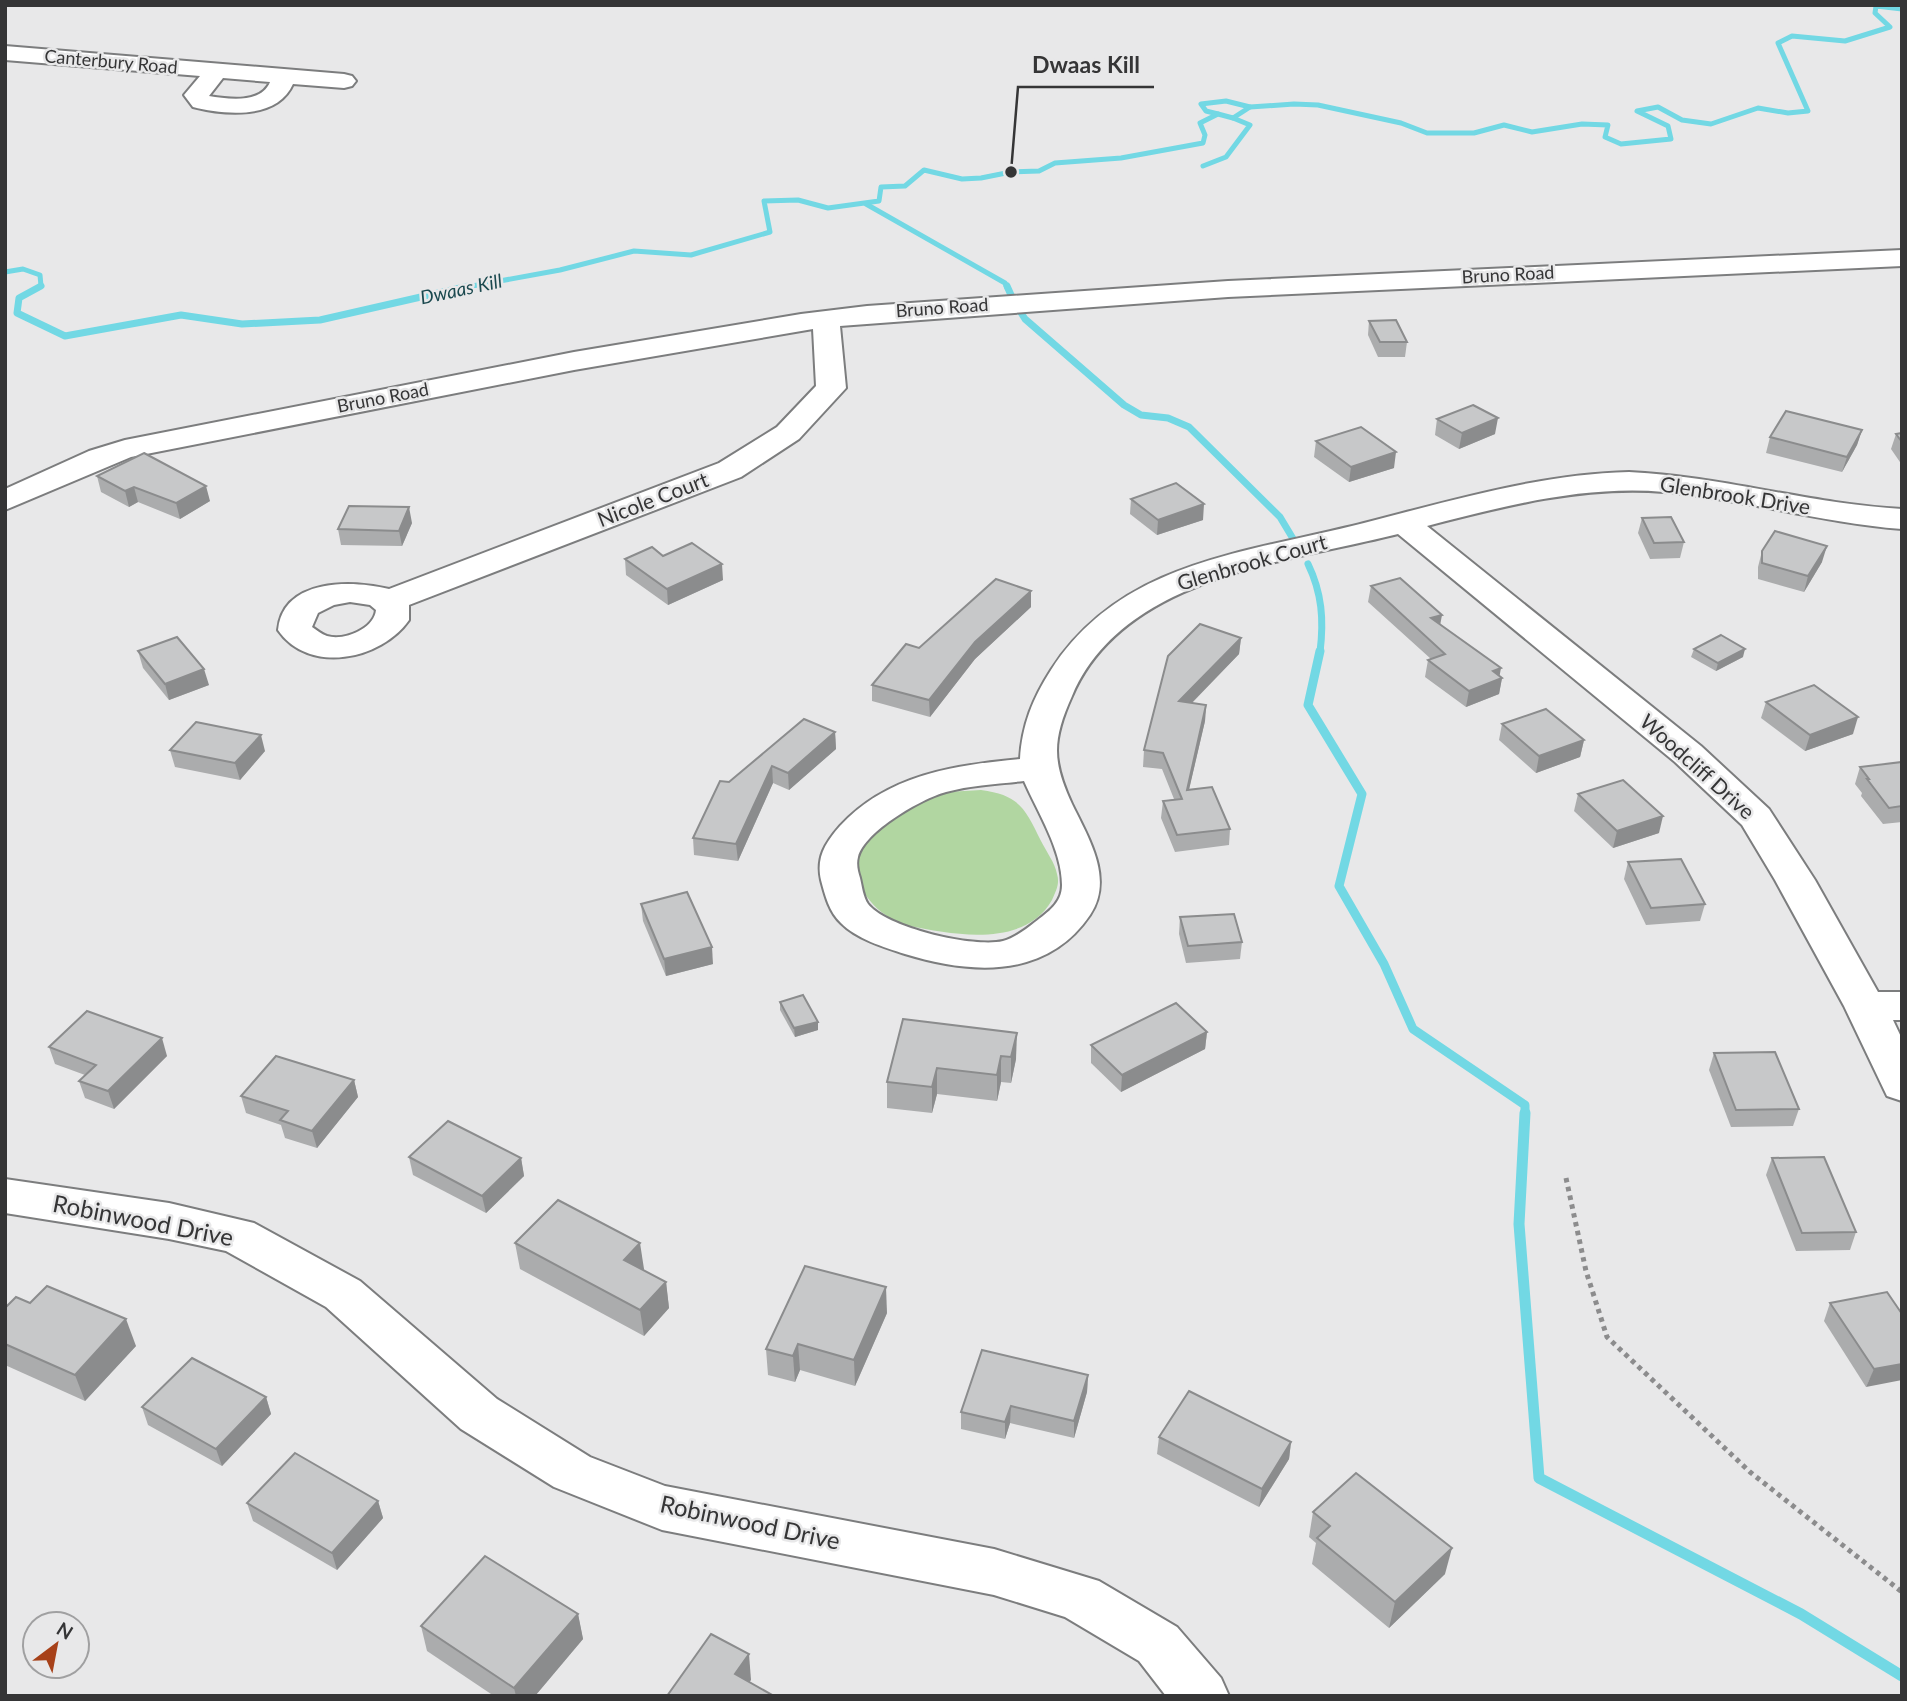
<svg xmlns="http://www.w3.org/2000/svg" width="1907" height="1701" viewBox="0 0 1907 1701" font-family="Lato,sans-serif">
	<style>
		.green { fill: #b1d6a1 }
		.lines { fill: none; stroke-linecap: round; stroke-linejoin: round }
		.stream-far3 { stroke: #72d8e4; stroke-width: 5 }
		.stream-far2 { stroke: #72d8e4; stroke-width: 7 }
		.stream-far1 { stroke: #72d8e4; stroke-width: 9 }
		.stream { stroke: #72d8e4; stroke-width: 11 }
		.minor-casing { stroke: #7c7d7e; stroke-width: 4 }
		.path { stroke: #8c8c8d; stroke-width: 5; stroke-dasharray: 4.5 4.5; stroke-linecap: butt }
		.minor { fill: #fff; fill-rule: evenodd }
		.wall { fill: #abacad }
		.shaded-wall { fill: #8b8c8d }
		.building { fill: #c7c8c9; stroke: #8b8c8d; stroke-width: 2 }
		.labels { text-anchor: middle; stroke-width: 5; stroke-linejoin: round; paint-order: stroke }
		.far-street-label { font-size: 18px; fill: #353536; stroke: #e8e8e9 }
		.far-water-label { font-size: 19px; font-style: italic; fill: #1b494f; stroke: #e8e8e9 }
		.street-label { font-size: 21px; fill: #353536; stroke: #e8e8e9 }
		.near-street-label { font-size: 24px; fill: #353536; stroke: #e8e8e9 }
		.leader { fill: none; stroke: #353536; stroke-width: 2.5 }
		.callout-dot { fill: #353536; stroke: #e8e8e9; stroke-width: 2.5 }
		.callout-label { font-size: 23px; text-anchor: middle; font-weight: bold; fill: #353536; stroke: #e8e8e9; stroke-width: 5; stroke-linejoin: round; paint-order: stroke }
	</style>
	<rect width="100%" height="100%" fill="#e8e8e9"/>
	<!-- green -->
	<path class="green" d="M981,790c38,5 44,18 60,51 5,10 14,22 16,33 3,10 -1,17 -5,26 -27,48 -98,35 -142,26 -34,-7 -70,-50 -46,-83 7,-11 37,-34 49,-41 18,-12 47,-10 68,-12z"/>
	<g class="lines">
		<!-- stream-far3 -->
		<g class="stream-far3">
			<path d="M1218,114l-12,-3 -5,-7 25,-3 24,6"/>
			<path d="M1203,166l23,-9 24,-32 -17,-7"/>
			<path d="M866,204l139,79 2,5"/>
			<path d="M5,272l18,-3 17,6 1,11 -4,2"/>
			<path d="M461,288l99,-18 74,-19 57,4 79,-23 -6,-31 34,-1 30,8 51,-7 2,-14 24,-1 19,-16 38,9 19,-1 30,-6 28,-1 16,-8 66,-5 82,-15 2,-8 -5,-12 18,-9 15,4 17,-11 44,-3 24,1 83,18 26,10h47l30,-8 28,7 50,-8 26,1 -3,12 16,7 50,-5 -3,-13 -31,-15 21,-4 24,13 29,4 47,-16 30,5 20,-2 -30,-68 14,-7 53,5 45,-14 -15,-14 1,-7 26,3"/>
		</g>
		<!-- stream-far2 -->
		<g class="stream-far2">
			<path d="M41,286l-22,12 -2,15 48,23 116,-21 61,9 78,-4 149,-34"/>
			<path d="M1007,286l4,9"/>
			<path d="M1020,311l5,8 99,86 17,10 27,3 21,9 91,90 15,25"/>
			<path d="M1308,564c14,29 16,56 12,88"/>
		</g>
		<!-- stream-far1 -->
		<path class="stream-far1" d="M1320,651l-12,54 54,89 -23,92 45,78 29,65 112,76v10"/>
		<!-- stream -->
		<path class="stream" d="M1525,1113l-6,111 20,254 262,136 101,62"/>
		<defs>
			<g id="minor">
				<path d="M5,46l339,28 8,2 4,5 -4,5 -8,2 -51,-4c-16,36 -68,31 -100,23l-9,-12 16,-19 -195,-16zM223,78l47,4c-9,22 -42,17 -61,14z"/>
				<path d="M1902,250v16l-674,31 -388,29 6,62 -47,51 -58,38 -332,128v15c-28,40 -100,55 -131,10 5,-52 74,-50 111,-41l330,-126 58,-36 39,-41 -3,-57 -239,41 -443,87 -126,53v-21l84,-38 36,-11 449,-88 227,-38 66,-8 361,-25zM350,602l20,3 6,5c-2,19 -32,31 -49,26 -6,-2 -10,-6 -15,-9l6,-14 16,-8z"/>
				<path d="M1629,472c92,4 181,32 273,37v20c-81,-6 -158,-30 -238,-37 -79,-7 -160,14 -237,34l274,220 68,63 46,71 63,112h24v28h-9l9,19v62l-15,-5 -43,-90 -69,-126 -33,-55 -67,-63 -277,-228c-110,28 -275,42 -326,162 -20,44 -20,65 0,108 17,35 42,75 18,111 -44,65 -120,59 -185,39 -22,-7 -48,-15 -64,-31 -12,-11 -16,-28 -20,-43 -5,-22 4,-37 19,-54 47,-51 114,-61 180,-67 2,-34 13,-61 31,-89 71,-110 197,-117 313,-147 86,-22 176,-49 265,-51zM1024,781c14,32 38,69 38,104 0,18 -14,27 -27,37 -9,7 -20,16 -32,19 -29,7 -116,-13 -135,-37 -5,-7 -6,-18 -8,-26 -2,-6 -4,-14 -2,-21 7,-26 63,-58 88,-65 25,-7 52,-8 78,-11z"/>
				<path d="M5,1179l164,24 85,20 106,58 137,118 93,58 75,29 329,63 105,32 78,46 44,51 8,18h-63l-27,-35 -74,-44 -71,-22 -332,-65 -108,-43 -93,-58 -135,-122 -100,-56 -57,-12 -164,-26z"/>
			</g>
		</defs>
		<!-- minor casing -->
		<use href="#minor" class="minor-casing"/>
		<!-- path -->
		<path class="path" d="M1566,1178l20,93 21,66 143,135 152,120"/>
		<!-- minor -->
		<use href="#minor" class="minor"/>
	</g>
	<!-- wall -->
	<g class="wall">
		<path d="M1369,321l38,21 -2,15h-27l-10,-22z"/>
		<path d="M1437,419l58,15 -36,15 -24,-14z"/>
		<path d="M1862,430l-5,15 -15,27 -76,-19 4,-16z"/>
		<path d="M1902,433v32l-11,-16 5,-15z"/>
		<path d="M1316,441l78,27 -45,14 -35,-25z"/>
		<path d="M97,476l113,25 -30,18 -42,-17 -9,5 -28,-15z"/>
		<path d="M1131,499l72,21 -46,15 -27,-21z"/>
		<path d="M1642,518l42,24 -4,16 -30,1 -12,-26z"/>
		<path d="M412,523l-10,23 -61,-1 -3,-16z"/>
		<path d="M1762,551l60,11 -18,30 -46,-13v-12z"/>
		<path d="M663,556l60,24 -55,25 -42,-30 -1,-16z"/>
		<path d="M1371,586l69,38 62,54 -3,16 -33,13 -41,-30 3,-17 3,-1 -63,-57z"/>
		<path d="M1031,591v16l-56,52 -45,58 -58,-16v-16l47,-37z"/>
		<path d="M1241,638l-2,16 -47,49 14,2 -1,16 -16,68 41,40 -1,16 -54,7 -14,-34 2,-17 11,-2 -12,-30 -19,-2 1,-17z"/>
		<path d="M1694,649l49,8 -27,14 -25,-14z"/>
		<path d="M138,651l71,34 -40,15 -26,-32z"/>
		<path d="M1766,702l87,32 -48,17 -44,-33z"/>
		<path d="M1502,724l82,16 -4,17 -44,16 -37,-33z"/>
		<path d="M835,732l1,17 -47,41 -16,-7 -35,78 -44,-6 -1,-17 36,-56z"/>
		<path d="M170,750l95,1 -25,29 -65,-13z"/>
		<path d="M1902,762v60l-19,2 -22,-28 1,-3 -7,-9 5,-17z"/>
		<path d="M1578,794l81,39 -46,15 -39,-37z"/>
		<path d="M1628,862l77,42 -5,17 -54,4 -22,-46z"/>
		<path d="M641,904l72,60 -47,12 -23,-55z"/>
		<path d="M1180,917l62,25 -2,17 -54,4 -7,-29z"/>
		<path d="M780,1002l38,20v8l-23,7 -15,-27z"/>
		<path d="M903,1019l113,40 -5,24 -10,-1 -4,19 -60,-7 -5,19 -45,-5v-26z"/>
		<path d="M1207,1032l-2,17 -84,43 -30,-29v-18z"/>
		<path d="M49,1047l118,9 -53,53 -29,-11 -6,-17 6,-6 -30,-11z"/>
		<path d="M1714,1053l85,56 -6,17 -62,1 -22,-57z"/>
		<path d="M354,1080l4,17 -41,51 -32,-10 -4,-13 -35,-12 -5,-17z"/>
		<path d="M409,1157l112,1 3,18 -38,37 -73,-38z"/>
		<path d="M1772,1158l84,74 -6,18 -54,1 -30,-76z"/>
		<path d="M515,1243l129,26 -1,1 23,12 3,26 -25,28 -124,-67z"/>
		<path d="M1830,1303l72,11 -36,73 -42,-66z"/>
		<path d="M5,1308l131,38 -51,55 -80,-36z"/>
		<path d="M887,1313l-32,73 -55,-16 -5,12 -27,-7 -2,-26z"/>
		<path d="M1088,1375l-1,17 -13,46 -64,-15 -5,16 -44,-10v-17z"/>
		<path d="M266,1397l5,17 -49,52 -74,-41 -6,-18z"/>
		<path d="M1159,1437l132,5 -2,17 -30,48 -102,-53z"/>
		<path d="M378,1501l5,17 -46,52 -84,-49 -6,-18z"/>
		<path d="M1313,1512l132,62 -56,54 -77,-64 4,-21 -7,-6z"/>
		<path d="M578,1614l5,25 -48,57h-41l-67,-45 -6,-25z"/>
	</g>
	<!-- shaded-wall -->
	<g class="shaded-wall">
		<path d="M1498,418l-3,16 -36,15 3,-16z"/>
		<path d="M1862,430l-5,15 -15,27 5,-15z"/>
		<path d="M1396,452l-2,16 -45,14 2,-15z"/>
		<path d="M206,486l4,15 -30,18 -4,-16z"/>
		<path d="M134,487l4,15 -9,5 -4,-16z"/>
		<path d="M1204,504l-1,16 -46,15 1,-15z"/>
		<path d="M409,507l3,16 -10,23 -3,-15z"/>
		<path d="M1827,546l-5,16 -18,30 4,-16z"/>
		<path d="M722,564l1,16 -55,25 -1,-16z"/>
		<path d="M1031,591v16l-56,52 -45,58 -1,-17 46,-58z"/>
		<path d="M1442,615l-3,16 -8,-13z"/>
		<path d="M1241,638l-2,16 -62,64 2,-17z"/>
		<path d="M1745,649l-2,8 -27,14 2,-8z"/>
		<path d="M1501,668l-2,11 3,-1 -3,16 -33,13 3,-16 24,-20z"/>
		<path d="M204,669l5,16 -40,15 -4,-16z"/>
		<path d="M1206,705l-1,16 -20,86 2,-17z"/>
		<path d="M1858,717l-5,17 -48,17 5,-16z"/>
		<path d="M835,732l1,17 -47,41 -1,-17z"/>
		<path d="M261,735l4,16 -25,29 -5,-17z"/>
		<path d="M1584,740l-4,17 -44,16 3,-17z"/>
		<path d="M772,766l1,17 -35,78 -2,-17z"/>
		<path d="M1663,816l-4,17 -46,15 4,-17z"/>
		<path d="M712,947l1,17 -47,12 -2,-17z"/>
		<path d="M818,1022v8l-23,7 -1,-9z"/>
		<path d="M1207,1032l-2,17 -84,43 1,-17z"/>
		<path d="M1017,1033l-1,26 -5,24v-26z"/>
		<path d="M162,1038l5,18 -53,53 -6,-18z"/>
		<path d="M1001,1056v26l-4,19v-26z"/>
		<path d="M937,1068v26l-5,19v-26z"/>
		<path d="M354,1080l4,17 -41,51 -5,-17z"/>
		<path d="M521,1158l3,18 -38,37 -4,-17z"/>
		<path d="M640,1243l4,26 -16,17 -4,-26z"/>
		<path d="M666,1282l3,26 -25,28 -4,-26z"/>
		<path d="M886,1287l1,26 -32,73 -1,-26z"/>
		<path d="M126,1319l10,27 -51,55 -10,-26z"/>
		<path d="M798,1344l2,26 -5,12 -2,-26z"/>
		<path d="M1902,1364v16l-36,7 8,-18z"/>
		<path d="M1088,1375l-1,17 -13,46v-17z"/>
		<path d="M266,1397l5,17 -49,52 -6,-17z"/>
		<path d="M1011,1406l-1,17 -5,16v-17z"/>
		<path d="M1291,1442l-2,17 -30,48 3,-18z"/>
		<path d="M378,1501l5,17 -46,52 -5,-17z"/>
		<path d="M1452,1548l-7,26 -56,54 6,-26z"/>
		<path d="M578,1614l5,25 -48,57h-19l-2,-8z"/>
		<path d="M749,1654l2,26 -11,16 -5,-22z"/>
	</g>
	<!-- building -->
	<g class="building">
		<path d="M1396,320l11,22h-27l-11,-21z"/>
		<path d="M1473,405l25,13 -36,15 -25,-14z"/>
		<path d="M1786,411l76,19 -15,27 -77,-20z"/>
		<path d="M1361,427l35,25 -45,15 -35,-26z"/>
		<path d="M1902,433v9l-6,-8z"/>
		<path d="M144,453l62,33 -30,17 -42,-16 -9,4 -28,-15z"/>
		<path d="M1176,483l28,21 -46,16 -27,-21z"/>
		<path d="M349,506l60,1 -10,24 -61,-2z"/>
		<path d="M1671,517l13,25 -30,1 -12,-25z"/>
		<path d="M1775,531l52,15 -19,30 -46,-13v-12z"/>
		<path d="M692,543l30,21 -55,25 -42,-30 27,-12 11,9z"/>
		<path d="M1400,578l42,37 -11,3 70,50 -8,3 9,7 -33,13 -41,-31 17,-6 -74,-68z"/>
		<path d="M996,579l35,12 -56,51 -46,58 -57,-15 34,-41 13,4z"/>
		<path d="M1200,624l41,14 -62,63 27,4 -19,85 25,-3 18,42 -53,6 -14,-34 19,-2 -19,-46 -19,-3 24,-94z"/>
		<path d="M1721,635l24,14 -27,14 -24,-14z"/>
		<path d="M177,637l27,32 -39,15 -27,-33z"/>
		<path d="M1814,685l44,32 -48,18 -44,-33z"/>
		<path d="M1546,709l38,31 -45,16 -37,-32z"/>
		<path d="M804,719l31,13 -47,41 -16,-7 -36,78 -43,-6 27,-57 9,1z"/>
		<path d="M196,722l65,13 -26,28 -65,-13z"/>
		<path d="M1902,762v44l-13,2 -22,-29h2l-9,-12z"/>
		<path d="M1623,780l40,36 -46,15 -39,-37z"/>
		<path d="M1681,859l24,45 -54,4 -23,-46z"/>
		<path d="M687,892l25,55 -48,12 -23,-55z"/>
		<path d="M1234,914l8,28 -54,4 -8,-29z"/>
		<path d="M803,995l15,27 -24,6 -14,-26z"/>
		<path d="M1176,1003l31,29 -85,43 -31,-30z"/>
		<path d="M87,1011l75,27 -54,53 -29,-10 17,-16 -47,-18z"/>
		<path d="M903,1019l114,14 -6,24 -10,-1 -4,19 -60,-7 -5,19 -45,-5z"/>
		<path d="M1775,1052l24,57 -63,1 -22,-57z"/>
		<path d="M276,1056l78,24 -42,51 -32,-11 8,-9 -47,-15z"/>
		<path d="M448,1121l73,37 -39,38 -73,-39z"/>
		<path d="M1824,1157l32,75 -54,1 -30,-75z"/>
		<path d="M558,1200l82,43 -16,17 42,22 -26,28 -125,-67z"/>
		<path d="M805,1266l81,21 -32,73 -56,-16 -5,12 -27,-7z"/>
		<path d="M47,1286l79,33 -51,56 -70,-31v-36l11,-11 14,6z"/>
		<path d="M1887,1292l15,22v50l-28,5 -44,-66z"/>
		<path d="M982,1350l106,25 -14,46 -63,-15 -6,16 -44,-10z"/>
		<path d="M192,1358l74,39 -50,52 -74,-42z"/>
		<path d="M1189,1391l102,51 -29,47 -103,-52z"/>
		<path d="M295,1453l83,48 -46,52 -85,-50z"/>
		<path d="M1356,1473l96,75 -57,54 -78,-64 13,-12 -17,-14z"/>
		<path d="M485,1556l93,58 -64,74 -93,-62z"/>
		<path d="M711,1634l38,20 -14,20 39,22h-107z"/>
	</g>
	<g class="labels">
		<!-- far-street labels -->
		<g class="far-street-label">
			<text transform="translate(111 62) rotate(5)" y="6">Canterbury Road</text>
			<text transform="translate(1508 275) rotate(-3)" y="6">Bruno Road</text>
			<text transform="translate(942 308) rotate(-4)" y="6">Bruno Road</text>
			<text transform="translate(383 398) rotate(-11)" y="6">Bruno Road</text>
		</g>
		<!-- far-water labels -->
		<g class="far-water-label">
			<text transform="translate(461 289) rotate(-12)" y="7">Dwaas Kill</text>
		</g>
		<!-- street labels -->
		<g class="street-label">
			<text transform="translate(1735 496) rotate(9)" y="7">Glenbrook Drive</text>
			<text transform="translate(653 500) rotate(-21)" y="7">Nicole Court</text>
			<text transform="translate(1252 563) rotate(-16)" y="7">Glenbrook Court</text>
			<text transform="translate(1697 767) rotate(42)" y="7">Woodcliff Drive</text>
		</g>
		<!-- near-street labels -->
		<g class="near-street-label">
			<text transform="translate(143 1221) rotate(11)" y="8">Robinwood Drive</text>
			<text transform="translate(750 1523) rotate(12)" y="8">Robinwood Drive</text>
		</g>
	</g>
	<!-- callouts -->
	<path class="leader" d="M1011 172L1018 87H1154"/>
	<circle class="callout-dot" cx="1011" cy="172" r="7"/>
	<g class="callout-label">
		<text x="1086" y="73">Dwaas Kill</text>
	</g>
	<!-- border -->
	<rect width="1907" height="1701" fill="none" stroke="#353536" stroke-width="14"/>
	<!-- north arrow -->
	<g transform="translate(56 1645) rotate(32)"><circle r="33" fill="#e8e8e9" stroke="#a0a0a1" stroke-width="2"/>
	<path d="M0-5L12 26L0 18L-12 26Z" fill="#a74119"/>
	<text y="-10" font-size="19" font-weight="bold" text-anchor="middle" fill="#353536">N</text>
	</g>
</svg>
